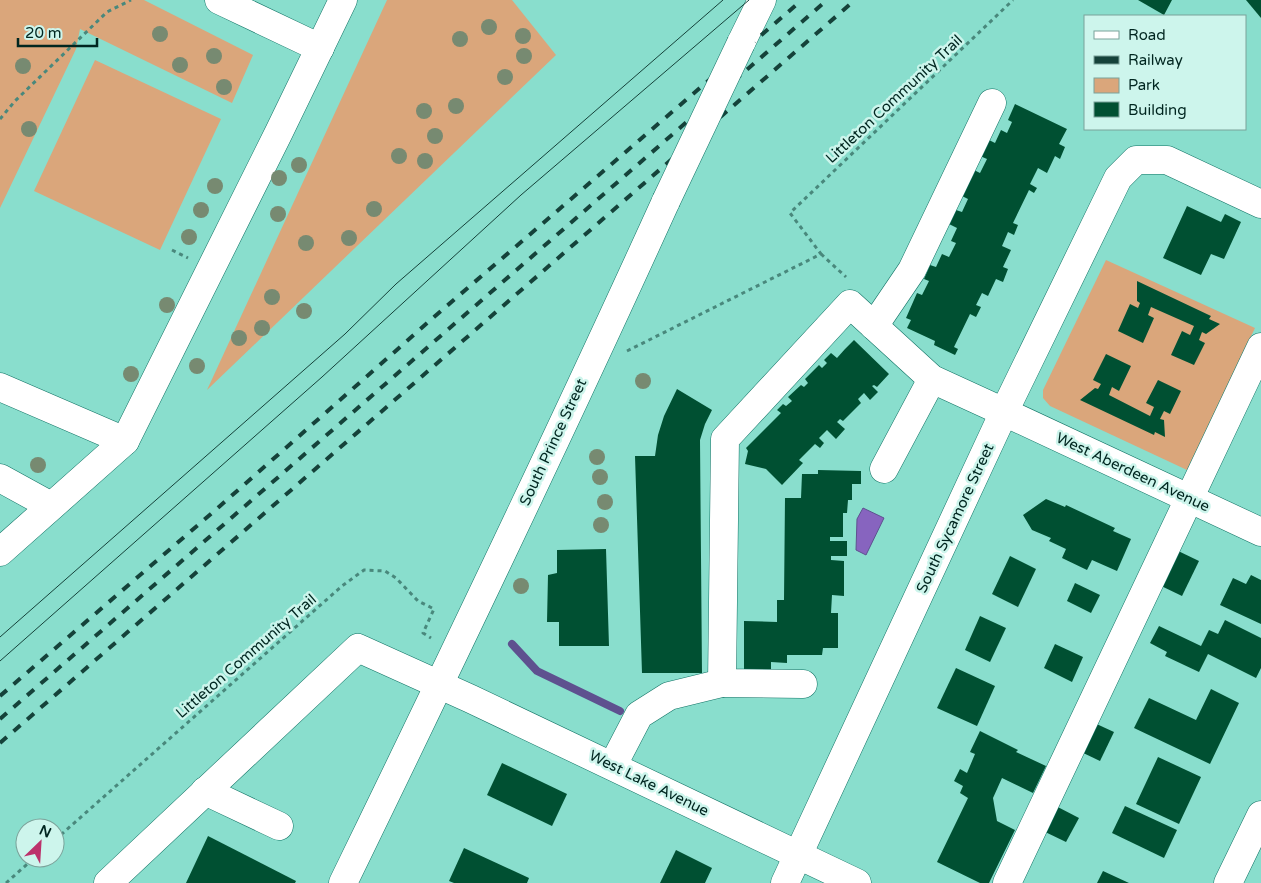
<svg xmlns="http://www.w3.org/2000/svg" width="1261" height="883" viewBox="0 0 1261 883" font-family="'Varela Round',sans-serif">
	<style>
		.green { fill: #daa67b }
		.water { fill: #8764bf; stroke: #5e518f }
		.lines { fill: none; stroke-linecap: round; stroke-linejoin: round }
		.stream { stroke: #5e518f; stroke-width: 8 }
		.building { fill: #005032 }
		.minor-casing { stroke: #117365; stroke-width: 29 }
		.path { stroke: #49887c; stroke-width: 3; stroke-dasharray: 4 4; stroke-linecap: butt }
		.minor { stroke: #fff; stroke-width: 28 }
		.tram { stroke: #15423a; stroke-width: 1 }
		.rail { stroke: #15423a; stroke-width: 4; stroke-dasharray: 9 9; stroke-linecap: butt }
		.minor-bridge-casing { stroke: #117365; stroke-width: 29; stroke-linecap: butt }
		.minor-bridge { stroke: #fff; stroke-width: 28 }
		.tree { fill: #778a71 }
		.labels { text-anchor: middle; stroke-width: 5; stroke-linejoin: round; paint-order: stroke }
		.street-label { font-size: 15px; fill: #002620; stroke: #cdf5ec }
	</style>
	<rect width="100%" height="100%" fill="#89decd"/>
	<!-- green -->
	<g class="green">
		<path d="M0,0h144l109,55 -21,48 -152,-74 -4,20 -76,159z"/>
		<path d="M387,0h125l44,55 -349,335z"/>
		<path d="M95,60l126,59 -61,131 -126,-59z"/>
		<path d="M1106,260l149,68 -68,142 -137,-64 -7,-8v-8z"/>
	</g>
	<!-- water -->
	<path class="water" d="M863,508l21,10 -18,37 -10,-5 1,-31z"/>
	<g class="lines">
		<!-- stream -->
		<path class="stream" d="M512,644l25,27 83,40"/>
	</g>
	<!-- building -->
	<g class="building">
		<path d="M1138,0h34l-8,15z"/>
		<path d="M1246,0h15v18z"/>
		<path d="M1015,104l52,25 -8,15 6,3 -5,12 -5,-3 -8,17 -9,-5 -8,16 7,4 -3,5 -5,-3 -16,33 5,2 -4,10 -6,-3 -6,14 9,4 -8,17 5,2 -5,13 -7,-3 -8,17 -6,-3 -6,12 5,2 -5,10 -6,-3 -16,33 4,2 -3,6 -21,-10 1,-4 -28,-13 4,-8 -5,-2 11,-25 5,2 7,-14 -5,-2 6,-14 6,2 6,-13 7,3 7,-14 -5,-2 6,-13 -8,-4 7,-14 6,2 6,-13 -6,-3 12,-26 6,3 7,-14 -7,-3 7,-17 8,4 6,-13 6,3 5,-11 -4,-2z"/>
		<path d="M1187,206l34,16 4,-8 16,8 -17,37 -13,-5 -10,21 -38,-17z"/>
		<path d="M1137,281l74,35 -2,3 11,5 -14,10 -4,-2 -3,8 6,3 -11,22 -23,-10 11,-24 8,4 4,-9 -43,-19 -3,8 6,3 -11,25 -25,-12 12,-27 8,4 2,-5 -3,-2z"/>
		<path d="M854,340l35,34 -12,13 -3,-2 -2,1 6,6 -8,8 -6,-7 -6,6 3,4 -18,18 -3,-2 -3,3 8,7 -9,10 -9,-9 -8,8 5,5 -4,5 -5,-4 -16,16 4,3 -21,22 -16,-16 -21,-5 3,-13 -2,-3 35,-35 -4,-3 6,-6 3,2 6,-5 -4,-4 13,-12 3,2 4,-4 -3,-4 14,-14 3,3 5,-5 -3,-3 7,-7 6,5 8,-9 6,5 -6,-5z"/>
		<path d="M1106,354l25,12 -12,25 -7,-4 -3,8 41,21 4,-9 -8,-4 12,-23 23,11 -11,23 -6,-3 -4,8 4,1 1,17 -10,-5 -1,3 -74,-35 15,-12 3,1 3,-5 -8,-4z"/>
		<path d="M677,389l35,21 -7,14 -5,16 2,233h-60l-7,-217h20l3,-21 6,-19z"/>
		<path d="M818,470l43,1v13h-9v16h-4l-1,13h-4v24h-13v4h17v15h-16v4l13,1v35l-12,-1 -1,18h7v35h-15l-1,7h-35v8l-16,-1v9h-27v-50l33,1v-22h7l1,-102h16l1,-24h16z"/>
		<path d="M1046,499l19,8 1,-2 49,23 -2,3 18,8 -14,32 -25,-11 -5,10 -25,-12 4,-9 -17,-8 2,-3 -19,-8 -9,-15z"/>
		<path d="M1172,548l27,13 -17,35 -27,-13z"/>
		<path d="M606,549l3,97h-50v-24h-12l1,-47 9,-2v-23z"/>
		<path d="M1010,556l26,13 -18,38 -26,-13z"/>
		<path d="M1251,575l10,5v44l-41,-19 13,-27 13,6z"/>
		<path d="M1075,583l25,12 -9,18 -24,-12z"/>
		<path d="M980,616l26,12 -16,34 -25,-12z"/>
		<path d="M1225,620l36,18v30l-5,10 -48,-24 -9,18 -34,-16 2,-4 -17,-9 9,-17 42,20 8,-16 9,4z"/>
		<path d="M1055,644l28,13 -11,25 -28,-14z"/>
		<path d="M956,668l39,18 -18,40 -40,-18z"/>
		<path d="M1211,689l28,14 -29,61 -76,-36 15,-30 47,22z"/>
		<path d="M1090,721l24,11 -14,29 -23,-11z"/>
		<path d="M980,731l38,19 -2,2 30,14 -13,27 -31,-15 -9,20 4,23 18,9 -26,53h-9l-43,-21 31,-64 -8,-5 3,-7 -9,-5 6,-12 7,4 8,-19 -5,-2z"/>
		<path d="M1158,757l43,20 -22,47 -43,-20z"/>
		<path d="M502,763l65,31 -15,32 -65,-31z"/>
		<path d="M1052,804l27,14 -13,24 -27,-13z"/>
		<path d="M1125,806l52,24 -13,28 -52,-25z"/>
		<path d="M208,836l88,45 -1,2h-109z"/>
		<path d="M464,848l65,30 -2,5h-73l-5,-2z"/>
		<path d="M676,850l36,18 -7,15h-45z"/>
		<path d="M1103,871l26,12h-32z"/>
	</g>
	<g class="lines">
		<defs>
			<g id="minor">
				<path d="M219,0l101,48"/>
				<path d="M741,43l21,-43"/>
				<path d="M874,326l38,-56 80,-167"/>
				<path d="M0,387l125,54"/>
				<path d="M884,469l48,-90"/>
				<path d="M0,478l51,28"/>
				<path d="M0,552l125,-111 154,-309 64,-132"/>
				<path d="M803,684l-81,-1 3,-244 125,-135 82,75 72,33 257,120"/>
				<path d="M613,765l26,-50 30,-19 53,-13"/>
				<path d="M205,791l74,35"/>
				<path d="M108,883l250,-235 113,51 386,184"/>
				<path d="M343,883c110,-226 219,-453 323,-682"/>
				<path d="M785,883l219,-471 114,-234 18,-18h31l94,44"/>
				<path d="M1007,883l254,-536"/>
				<path d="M1228,883l33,-68"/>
			</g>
		</defs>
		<!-- minor casing -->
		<use href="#minor" class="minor-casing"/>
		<!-- path -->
		<g class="path">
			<path d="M0,119l15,-18 92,-89 24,-12"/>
			<path d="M172,250l16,8"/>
			<path d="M821,254l25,23"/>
			<path d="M627,351l194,-97 -31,-41 223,-213"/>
			<path d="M55,840l287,-254 22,-16 21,1 11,7 22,23 16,8 -11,24 8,5"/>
			<path d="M6,883l28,-25"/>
		</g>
		<!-- minor -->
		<use href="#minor" class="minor"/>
		<!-- tram -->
		<g class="tram">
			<path d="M0,637l345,-303 51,-50 327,-284"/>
			<path d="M0,661l322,-284 199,-182 228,-195"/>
		</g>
		<!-- rail -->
		<g class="rail">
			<path d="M0,696l220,-190 214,-189 368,-317"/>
			<path d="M0,719l827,-719"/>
			<path d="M0,743l855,-743"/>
		</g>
		<defs>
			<path id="minor-bridge" d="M666,201l75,-158"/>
		</defs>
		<!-- minor-bridge casing -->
		<use href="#minor-bridge" class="minor-bridge-casing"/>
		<!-- minor-bridge -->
		<use href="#minor-bridge" class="minor-bridge"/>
	</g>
	<!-- trees -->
	<g class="tree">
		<circle cx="489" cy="27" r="8"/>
		<circle cx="160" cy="34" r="8"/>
		<circle cx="523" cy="36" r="8"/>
		<circle cx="460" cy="39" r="8"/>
		<circle cx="214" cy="56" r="8"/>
		<circle cx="524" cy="56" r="8"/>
		<circle cx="180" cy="65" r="8"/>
		<circle cx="23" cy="66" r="8"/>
		<circle cx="505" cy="77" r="8"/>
		<circle cx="224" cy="87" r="8"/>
		<circle cx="456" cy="106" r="8"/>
		<circle cx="424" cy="111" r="8"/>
		<circle cx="29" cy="129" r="8"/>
		<circle cx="435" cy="136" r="8"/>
		<circle cx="399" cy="156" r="8"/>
		<circle cx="425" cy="161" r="8"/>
		<circle cx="299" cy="165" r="8"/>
		<circle cx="279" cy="178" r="8"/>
		<circle cx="215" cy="186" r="8"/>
		<circle cx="374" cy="209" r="8"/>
		<circle cx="201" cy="210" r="8"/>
		<circle cx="278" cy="214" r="8"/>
		<circle cx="189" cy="237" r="8"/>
		<circle cx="349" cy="238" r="8"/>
		<circle cx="306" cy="243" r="8"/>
		<circle cx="272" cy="297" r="8"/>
		<circle cx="167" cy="305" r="8"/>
		<circle cx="304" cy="311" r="8"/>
		<circle cx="262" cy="328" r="8"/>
		<circle cx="239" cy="338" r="8"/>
		<circle cx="197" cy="366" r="8"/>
		<circle cx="131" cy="374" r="8"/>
		<circle cx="643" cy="381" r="8"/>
		<circle cx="597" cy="457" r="8"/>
		<circle cx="38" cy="465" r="8"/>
		<circle cx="600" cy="477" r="8"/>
		<circle cx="605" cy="502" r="8"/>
		<circle cx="601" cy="525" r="8"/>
		<circle cx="521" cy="586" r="8"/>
	</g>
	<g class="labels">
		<!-- street labels -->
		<g class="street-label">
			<text transform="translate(894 99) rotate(-43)" y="5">Littleton Community Trail</text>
			<text transform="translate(553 442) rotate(-65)" y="5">South Prince Street</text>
			<text transform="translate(1133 472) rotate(25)" y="5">West Aberdeen Avenue</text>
			<text transform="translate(955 518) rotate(-65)" y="5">South Sycamore Street</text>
			<text transform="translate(246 656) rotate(-41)" y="5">Littleton Community Trail</text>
			<text transform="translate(649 783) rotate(26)" y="5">West Lake Avenue</text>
		</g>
	</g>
	<!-- legend -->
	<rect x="1084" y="15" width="162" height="115" fill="#cdf5ec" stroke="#7ba29a"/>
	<rect x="1094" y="31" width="25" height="8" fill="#ffffff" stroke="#7ba29a"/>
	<text x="1128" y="40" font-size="15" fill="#002620">Road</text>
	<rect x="1094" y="56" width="25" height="8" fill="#15423a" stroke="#7ba29a"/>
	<text x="1128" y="65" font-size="15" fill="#002620">Railway</text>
	<rect x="1094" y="78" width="25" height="15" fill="#daa67b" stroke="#7ba29a"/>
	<text x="1128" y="90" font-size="15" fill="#002620">Park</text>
	<rect x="1094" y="102" width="25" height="15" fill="#005032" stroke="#7ba29a"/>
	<text x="1128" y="115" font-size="15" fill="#002620">Building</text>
	<!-- north arrow -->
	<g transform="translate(40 843) rotate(25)"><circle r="24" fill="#cdf5ec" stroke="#7ba29a"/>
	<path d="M0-4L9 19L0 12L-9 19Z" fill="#bc326b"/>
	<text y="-8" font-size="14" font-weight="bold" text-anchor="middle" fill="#002620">N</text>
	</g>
	<!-- scale -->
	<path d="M18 38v8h79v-8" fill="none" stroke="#002620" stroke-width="2.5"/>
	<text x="25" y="38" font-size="15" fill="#002620" stroke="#cdf5ec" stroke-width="4" paint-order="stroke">20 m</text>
</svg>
